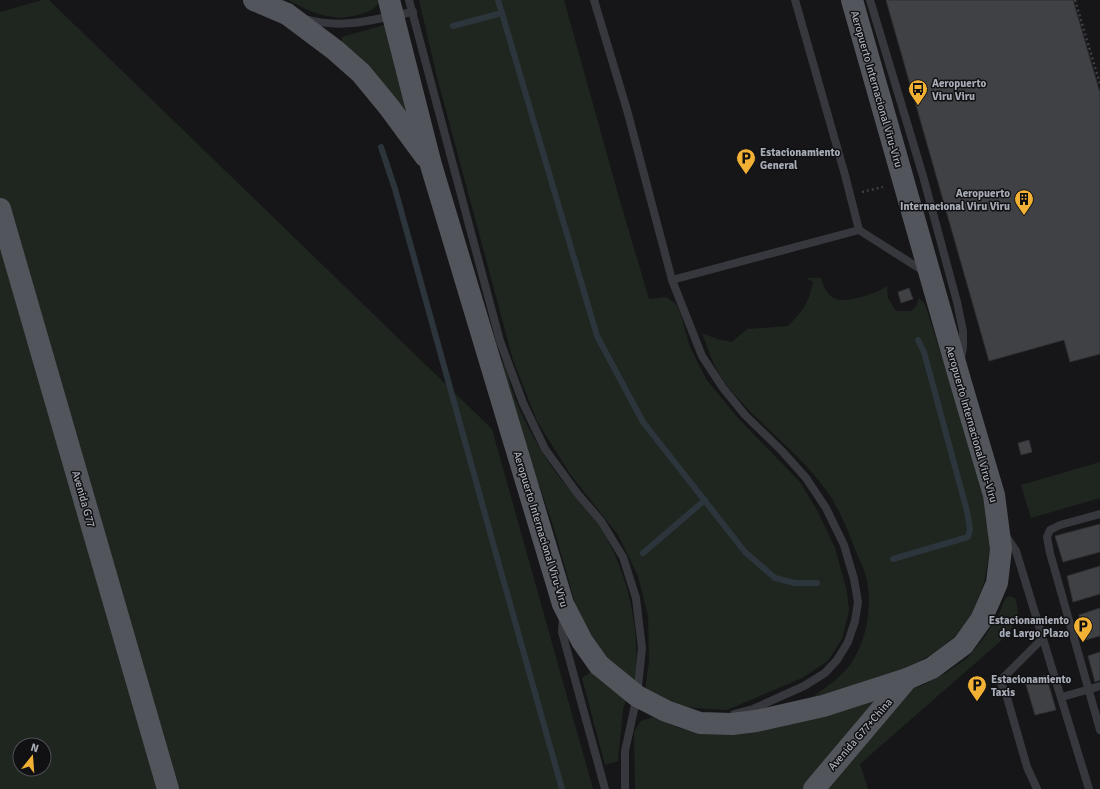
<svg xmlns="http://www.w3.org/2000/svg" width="1100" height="789" viewBox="0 0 1100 789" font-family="Signika,sans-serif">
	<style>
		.green { fill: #1e261f; fill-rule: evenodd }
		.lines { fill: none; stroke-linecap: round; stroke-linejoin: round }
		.stream { stroke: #2c353c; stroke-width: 6 }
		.building { fill: #404145; stroke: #303034 }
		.path { stroke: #3d3f44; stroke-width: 2.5; stroke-dasharray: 2 3; stroke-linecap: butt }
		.lane { stroke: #37383d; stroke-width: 8 }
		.primary { stroke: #53555c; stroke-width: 22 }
		.labels { text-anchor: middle; stroke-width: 3; stroke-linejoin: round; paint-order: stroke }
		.poi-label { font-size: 11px; font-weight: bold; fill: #a8adb8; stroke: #111113; text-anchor: start }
		.street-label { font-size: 11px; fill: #a8adb8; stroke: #111113 }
	</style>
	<rect width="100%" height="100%" fill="#161618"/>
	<!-- green -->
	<g class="green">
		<path d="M42,0h7l443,429 101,360h-593v-777zM20,745h24v24h-24z"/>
		<path d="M288,0h92c-4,9 -10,11 -19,14 -27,9 -49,-1 -73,-14z"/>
		<path d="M419,0h145l56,201 29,98 17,-2 10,7 4,8 10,35 16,32 32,39 62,64 18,30 17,36 12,44 2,19 -7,28 -14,22 -26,17 -75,32 -47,-3 -35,-16 4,-30 -1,-45 -10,-40 -20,-41 -48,-61 -33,-53 -24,-61 -76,-283z"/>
		<path d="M384,25l4,1 5,5 14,85 -65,-69v-10z"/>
		<path d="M806,278h15c7,24 18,25 40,19 9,-3 18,-5 26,-11l1,12 8,13h15l6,-6 2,-7 6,6 63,198 3,41 -7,40 -13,33 -17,21 -20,16 -25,14 -98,31c14,-10 31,-21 41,-36 15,-24 20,-54 15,-81 -2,-12 -9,-23 -13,-34 -7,-20 -16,-40 -28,-57 -28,-39 -68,-66 -98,-103 -13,-16 -19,-35 -26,-54l15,6 15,3 15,-13 41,-3c16,-17 20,-21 25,-44z"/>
		<path d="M501,359c7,8 8,22 11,31 4,13 10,25 16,37 9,18 20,35 32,51 13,16 28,30 39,47 29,47 42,102 36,157l-31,-27 -25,-38 -27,-95 -12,-34 -16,-42z"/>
		<path d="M1100,462v36l-69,20 -10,-33z"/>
		<path d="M1009,596l6,2c7,18 -1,29 -12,41l-143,125 8,25h-233l-1,-57 7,-11 12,-4 26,11 27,5 106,-14 109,-33 25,-13 21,-15 17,-20 15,-24 6,-15z"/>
		<path d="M592,671l34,28 -3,11 -5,51 -13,4 -23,-87z"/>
	</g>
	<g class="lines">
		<!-- stream -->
		<g class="stream">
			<path d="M498,0l99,336 46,86 102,130 30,26 20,5h22"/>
			<path d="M453,26l49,-13"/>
			<path d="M381,147l14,42 103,372 64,228"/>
			<path d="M643,553l62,-53"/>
			<path d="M893,559l75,-22 2,-8 -3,-18 -43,-159 -6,-12"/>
		</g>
	</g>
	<!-- building -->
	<g class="building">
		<path d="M886,0h187l27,93v261l-30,8 -6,-22 -75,21z"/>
		<path d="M909,288l4,11 -12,4 -3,-11z"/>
		<path d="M1029,440l3,12 -11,3 -3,-12z"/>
		<path d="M1100,524v28l-37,10 -8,-26z"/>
		<path d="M1100,566v28l-27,8 -6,-26z"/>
		<path d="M1100,608v28l-15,4 -6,-25z"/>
		<path d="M1100,652v28l-5,2 -7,-26z"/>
		<path d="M1046,675l10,35 -21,5 -10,-34z"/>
	</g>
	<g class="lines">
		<!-- path -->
		<g class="path">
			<path d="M1075,0l25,84"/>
			<path d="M862,192l21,-5"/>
		</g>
		<!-- lane -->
		<g class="lane">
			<path d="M409,0l91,341 23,62 22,46 32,44 24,28 22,36 13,41 6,50 -5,48 -12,55v38"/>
			<path d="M594,0l33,110 45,170 30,76 21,32 22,27 37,36 24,27 20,30 18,37 10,34 4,23 -3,19 -7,21 -11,18 -12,13 -21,13 -51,23 -19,5"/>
			<path d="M795,0l50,175 14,55 66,42"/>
			<path d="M870,0l53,176 34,126 6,29v16l-2,11"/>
			<path d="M305,19c41,11 68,0 108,-7"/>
			<path d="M672,280l187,-50"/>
			<path d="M1100,514l-40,11 -10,5 -3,7 3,16 50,177"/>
			<path d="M1006,536l10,15 73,238"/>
			<path d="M563,617l-1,15 43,157"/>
			<path d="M1062,697l38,-11"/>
			<path d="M1037,789l-10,-22 -21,-73 -6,-13 42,-42"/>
		</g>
		<!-- primary -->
		<g class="primary">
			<path d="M254,0l33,14 48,36 26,23 28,34 36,49"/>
			<path d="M389,0l42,165 132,439 19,37 17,24 38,31 29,15 34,12 32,1 24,-3 67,-15 84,-27 25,-11 31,-23 18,-25 16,-37 4,-34 -7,-54 -36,-122 -106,-373"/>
			<path d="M0,209l168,580"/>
			<path d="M814,789l93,-110"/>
		</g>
	</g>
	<!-- icons -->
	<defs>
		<symbol id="bus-pin" viewBox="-11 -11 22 30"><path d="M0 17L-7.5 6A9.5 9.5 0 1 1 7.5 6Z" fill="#f2b134" stroke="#111113"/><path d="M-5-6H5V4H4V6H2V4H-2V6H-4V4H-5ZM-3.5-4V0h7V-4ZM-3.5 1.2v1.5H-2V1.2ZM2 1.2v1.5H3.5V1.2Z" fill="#111"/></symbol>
		<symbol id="parking-pin" viewBox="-11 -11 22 30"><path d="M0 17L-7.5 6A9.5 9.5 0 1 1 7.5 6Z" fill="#f2b134" stroke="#111113"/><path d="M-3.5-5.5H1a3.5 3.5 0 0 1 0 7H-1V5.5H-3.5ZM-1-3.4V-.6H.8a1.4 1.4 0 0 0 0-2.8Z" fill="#111"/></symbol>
		<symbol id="building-pin" viewBox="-11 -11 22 30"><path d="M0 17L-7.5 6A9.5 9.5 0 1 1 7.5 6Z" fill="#f2b134" stroke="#111113"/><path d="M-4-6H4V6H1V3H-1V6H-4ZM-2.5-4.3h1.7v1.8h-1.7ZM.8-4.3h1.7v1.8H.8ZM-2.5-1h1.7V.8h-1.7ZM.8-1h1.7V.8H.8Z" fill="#111"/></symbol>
	</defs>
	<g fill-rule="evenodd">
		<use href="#bus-pin" x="907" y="78" width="22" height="30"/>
		<use href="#parking-pin" x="735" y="147" width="22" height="30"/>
		<use href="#building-pin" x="1013" y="188" width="22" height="30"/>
		<use href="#parking-pin" x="1072" y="615" width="22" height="30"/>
		<use href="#parking-pin" x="966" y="674" width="22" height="30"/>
	</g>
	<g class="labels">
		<!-- poi labels -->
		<g class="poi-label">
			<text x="932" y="87">Aeropuerto<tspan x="932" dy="13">Viru Viru</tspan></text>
			<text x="760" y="156">Estacionamiento<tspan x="760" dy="13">General</tspan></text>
			<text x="1010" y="197" text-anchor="end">Aeropuerto<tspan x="1010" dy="13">Internacional Viru Viru</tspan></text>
			<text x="1069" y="624" text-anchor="end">Estacionamiento<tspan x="1069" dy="13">de Largo Plazo</tspan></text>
			<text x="991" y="683">Estacionamiento<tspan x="991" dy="13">Taxis</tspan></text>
		</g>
		<!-- street labels -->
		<g class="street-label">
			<text transform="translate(877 89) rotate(74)" y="4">Aeropuerto Internacional Viru-Viru</text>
			<text transform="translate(972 424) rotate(74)" y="4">Aeropuerto Internacional Viru-Viru</text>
			<text transform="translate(84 499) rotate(74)" y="4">Avenida G77</text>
			<text transform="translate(541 529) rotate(73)" y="4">Aeropuerto Internacional Viru-Viru</text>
			<text transform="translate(860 734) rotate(-49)" y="4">Avenida G77+China</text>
		</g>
	</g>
	<!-- north arrow -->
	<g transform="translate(32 757) rotate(17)"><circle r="19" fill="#111113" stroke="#4d4f55"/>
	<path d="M0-3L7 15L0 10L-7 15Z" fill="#f2b134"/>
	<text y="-6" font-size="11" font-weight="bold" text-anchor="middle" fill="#a8adb8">N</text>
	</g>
</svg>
